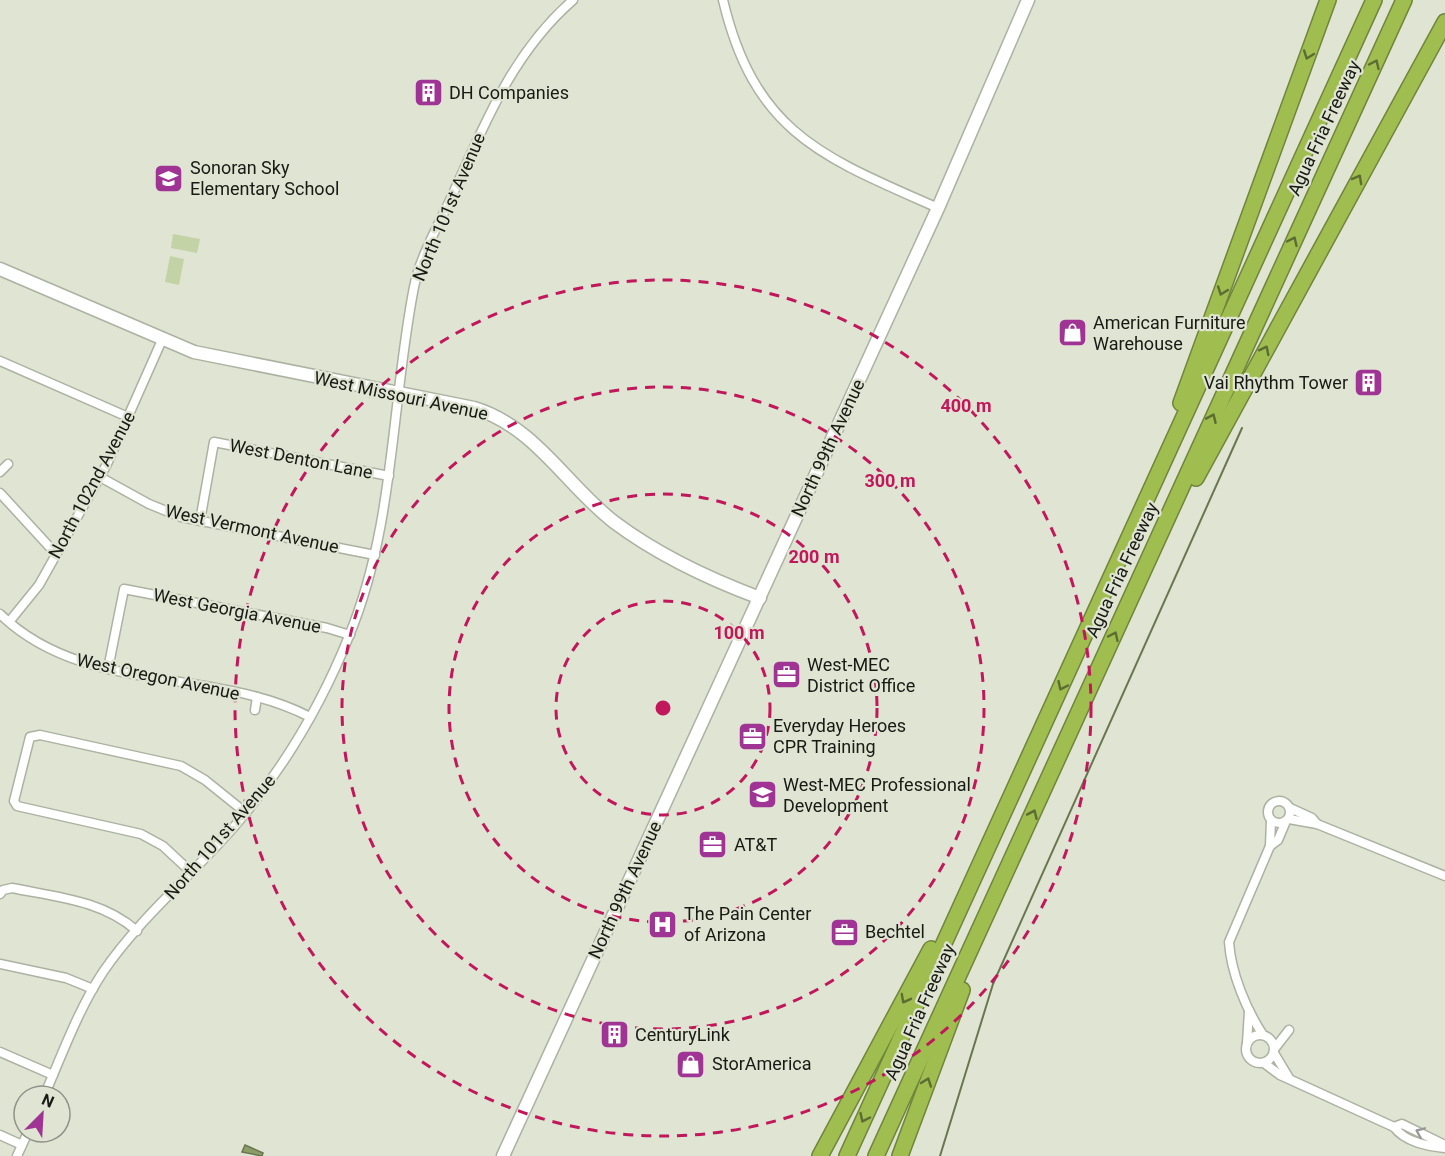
<svg xmlns="http://www.w3.org/2000/svg" width="1445" height="1156" viewBox="0 0 1445 1156" font-family="Roboto,sans-serif">
	<style>
		.green { fill: #c4d3a5 }
		.water { fill: #8c9d67; stroke: #69764e; stroke-width: 1.5 }
		.lines { fill: none; stroke-linecap: round; stroke-linejoin: round }
		.stream { stroke: #69764e; stroke-width: 2 }
		.street-casing { stroke: #acb2a1; stroke-width: 11 }
		.secondary-casing { stroke: #acb2a1; stroke-width: 15 }
		.highway-casing { stroke: #70853b; stroke-width: 18 }
		.street { stroke: #fff; stroke-width: 8 }
		.secondary { stroke: #fff; stroke-width: 12 }
		.highway { stroke: #a0be50; stroke-width: 15 }
		.oneway { stroke: #5c6c32 }
		.oneway2 { stroke: #979895 }
		.ring { fill: none; stroke: #c2185b; stroke-width: 3; stroke-dasharray: 10 8 }
		.labels { text-anchor: middle; stroke-width: 4.5; stroke-linejoin: round; paint-order: stroke }
		.poi-label { font-size: 18px; fill: #181a14; stroke: #dfe4d3; text-anchor: start }
		.street-label { font-size: 18px; fill: #181a14; stroke: #dfe4d3 }
		.centre { fill: #c2185b; stroke: #dfe4d3; stroke-width: 3 }
		.ring-label { font-size: 18px; text-anchor: middle; font-weight: bold; fill: #c2185b; stroke: #dfe4d3; stroke-width: 4.5; stroke-linejoin: round; paint-order: stroke }
	</style>
	<rect width="100%" height="100%" fill="#dfe4d3"/>
	<!-- green -->
	<g class="green">
		<path d="M173,234l27,5 -3,14 -26,-5z"/>
		<path d="M170,256l14,3 -5,26 -14,-3z"/>
	</g>
	<!-- water -->
	<path class="water" d="M245,1145l18,8 -1,3 -20,-4z"/>
	<g class="lines">
		<!-- stream -->
		<path class="stream" d="M940,1156l53,-172 249,-556"/>
		<defs>
			<g id="street">
				<path d="M723,0c32,134 100,157 215,208"/>
				<path d="M0,361l128,56"/>
				<path d="M0,472l8,-8"/>
				<path d="M100,477l49,27 32,13 194,38"/>
				<path d="M0,493l56,61"/>
				<path d="M200,521l14,-79 175,34"/>
				<path d="M0,614c84,82 212,52 310,103"/>
				<path d="M9,622l30,-37 68,-121 55,-124"/>
				<path d="M108,669l16,-80 203,39 23,7"/>
				<path d="M255,710l2,-13"/>
				<circle cx="1279" cy="812" r="11"/>
				<path d="M1290,808l22,10 5,6"/>
				<path d="M1289,819l28,5 128,52"/>
				<path d="M1270,846l8,-6 8,-19"/>
				<path d="M192,873l-29,-27 -22,-12 -124,-28 -3,-5 16,-64 10,-2 141,31 24,14 41,33"/>
				<path d="M0,894l3,-4 9,-2c44,9 90,12 125,43"/>
				<path d="M0,964l66,14 27,11"/>
				<circle cx="1260" cy="1049" r="14"/>
				<path d="M1263,1035c-17,-26 -32,-62 -34,-93l41,-96 1,-26"/>
				<path d="M1247,1043l2,-32"/>
				<path d="M1275,1048l14,-18"/>
				<path d="M0,1052l53,23"/>
				<path d="M1274,1053l15,25"/>
				<path d="M1264,1063l16,12 114,52c11,15 33,19 51,21"/>
				<path d="M44,1096c18,-41 34,-86 59,-124 36,-53 88,-96 130,-144 49,-57 88,-122 116,-192 46,-111 42,-232 65,-349 6,-30 23,-59 36,-87 33,-72 61,-146 123,-200"/>
				<path d="M1394,1127l8,-3 43,21"/>
				<path d="M0,1135l22,10"/>
				<path d="M17,1156l11,-24"/>
			</g>
			<g id="secondary">
				<path d="M0,269l194,83 280,56c62,19 91,76 140,114 44,33 95,57 146,76"/>
				<path d="M503,1156l435,-948 90,-208"/>
			</g>
			<g id="highway">
				<path d="M1181,403l147,-403"/>
				<path d="M1196,478l249,-456"/>
				<path d="M820,1156l111,-207"/>
				<path d="M847,1156l527,-1156"/>
				<path d="M876,1156l528,-1156"/>
				<path d="M900,1156l62,-166"/>
			</g>
		</defs>
		<!-- street casing -->
		<use href="#street" class="street-casing"/>
		<!-- secondary casing -->
		<use href="#secondary" class="secondary-casing"/>
		<!-- highway casing -->
		<use href="#highway" class="highway-casing"/>
		<!-- street -->
		<use href="#street" class="street"/>
		<!-- secondary -->
		<use href="#secondary" class="secondary"/>
		<!-- highway -->
		<use href="#highway" class="highway"/>
	</g>
	<!-- one-way arrows -->
	<defs><path id="oneway-chevron" d="M-2-3.5L2.5 0L-2 3.5" fill="none" stroke-width="1.6" stroke-linecap="round" stroke-linejoin="round" transform="scale(1.5)"/></defs>
	<g class="oneway">
		<use href="#oneway-chevron" transform="translate(1308 55) rotate(110)"/>
		<use href="#oneway-chevron" transform="translate(1375 64) rotate(-65)"/>
		<use href="#oneway-chevron" transform="translate(1358 179) rotate(-61)"/>
		<use href="#oneway-chevron" transform="translate(1293 241) rotate(-65)"/>
		<use href="#oneway-chevron" transform="translate(1222 291) rotate(110)"/>
		<use href="#oneway-chevron" transform="translate(1265 350) rotate(-63)"/>
		<use href="#oneway-chevron" transform="translate(1212 418) rotate(-66)"/>
		<use href="#oneway-chevron" transform="translate(1114 636) rotate(-65)"/>
		<use href="#oneway-chevron" transform="translate(1062 686) rotate(115)"/>
		<use href="#oneway-chevron" transform="translate(1033 814) rotate(-66)"/>
		<use href="#oneway-chevron" transform="translate(905 999) rotate(118)"/>
		<use href="#oneway-chevron" transform="translate(927 1082) rotate(-70)"/>
		<use href="#oneway-chevron" transform="translate(864 1118) rotate(115)"/>
	</g>
	<use class="oneway2" href="#oneway-chevron" transform="translate(1420 1132) rotate(-157)"/>
	<!-- distance rings -->
	<g class="ring">
		<circle cx="663" cy="708" r="107"/>
		<circle cx="663" cy="708" r="214"/>
		<circle cx="663" cy="708" r="321"/>
		<circle cx="663" cy="708" r="428"/>
	</g>
	<!-- icons -->
	<defs>
		<symbol id="building-square" viewBox="-11 -11 22 22"><rect x="-9" y="-9" width="18" height="18" rx="4" fill="#a03495" stroke="#dfe4d3"/><path d="M-4-6H4V6H1V3H-1V6H-4ZM-2.5-4.3h1.7v1.8h-1.7ZM.8-4.3h1.7v1.8H.8ZM-2.5-1h1.7V.8h-1.7ZM.8-1h1.7V.8H.8Z" fill="#fff"/></symbol>
		<symbol id="school-square" viewBox="-11 -11 22 22"><rect x="-9" y="-9" width="18" height="18" rx="4" fill="#a03495" stroke="#dfe4d3"/><path d="M0-5L7-2L0 1L-7-2ZM-4 1L0 2.5L4 1V4Q0 6-4 4Z" fill="#fff"/></symbol>
		<symbol id="shop-square" viewBox="-11 -11 22 22"><rect x="-9" y="-9" width="18" height="18" rx="4" fill="#a03495" stroke="#dfe4d3"/><path d="M-5-2.5h2.3a2.7 3.5 0 0 1 5.4 0H5L5.5 6h-11ZM-1.5-2.5h3a1.5 2.3 0 0 0-3 0Z" fill="#fff"/></symbol>
		<symbol id="office-square" viewBox="-11 -11 22 22"><rect x="-9" y="-9" width="18" height="18" rx="4" fill="#a03495" stroke="#dfe4d3"/><path d="M-6-3h4V-5.5h4V-3h4V5H-6ZM-1-4.5V-3h2v-1.5ZM-6 0V1H6V0Z" fill="#fff"/></symbol>
		<symbol id="university-square" viewBox="-11 -11 22 22"><rect x="-9" y="-9" width="18" height="18" rx="4" fill="#a03495" stroke="#dfe4d3"/><path d="M0-5L7-2L0 1L-7-2ZM-4 1L0 2.5L4 1V4Q0 6-4 4Z" fill="#fff"/></symbol>
		<symbol id="hospital-square" viewBox="-11 -11 22 22"><rect x="-9" y="-9" width="18" height="18" rx="4" fill="#a03495" stroke="#dfe4d3"/><path d="M-5-5h3v3.5h4V-5h3V5h-3V1.5h-4V5h-3Z" fill="#fff"/></symbol>
	</defs>
	<g fill-rule="evenodd">
		<use href="#building-square" x="412" y="76" width="33" height="33"/>
		<use href="#school-square" x="152" y="162" width="33" height="33"/>
		<use href="#shop-square" x="1056" y="316" width="33" height="33"/>
		<use href="#building-square" x="1352" y="366" width="33" height="33"/>
		<use href="#office-square" x="770" y="658" width="33" height="33"/>
		<use href="#office-square" x="736" y="720" width="33" height="33"/>
		<use href="#university-square" x="746" y="778" width="33" height="33"/>
		<use href="#office-square" x="696" y="828" width="33" height="33"/>
		<use href="#hospital-square" x="646" y="908" width="33" height="33"/>
		<use href="#office-square" x="828" y="916" width="33" height="33"/>
		<use href="#building-square" x="598" y="1018" width="33" height="33"/>
		<use href="#shop-square" x="674" y="1048" width="33" height="33"/>
	</g>
	<g class="labels">
		<!-- poi labels -->
		<g class="poi-label">
			<text x="449" y="99">DH Companies</text>
			<text x="190" y="174">Sonoran Sky<tspan x="190" dy="21">Elementary School</tspan></text>
			<text x="1093" y="329">American Furniture<tspan x="1093" dy="21">Warehouse</tspan></text>
			<text x="1348" y="389" text-anchor="end">Vai Rhythm Tower</text>
			<text x="807" y="671">West-MEC<tspan x="807" dy="21">District Office</tspan></text>
			<text x="773" y="732">Everyday Heroes<tspan x="773" dy="21">CPR Training</tspan></text>
			<text x="783" y="791">West-MEC Professional<tspan x="783" dy="21">Development</tspan></text>
			<text x="734" y="851">AT&amp;T</text>
			<text x="684" y="920">The Pain Center<tspan x="684" dy="21">of Arizona</tspan></text>
			<text x="865" y="938">Bechtel</text>
			<text x="635" y="1041">CenturyLink</text>
			<text x="712" y="1070">StorAmerica</text>
		</g>
		<!-- street labels -->
		<g class="street-label">
			<text transform="translate(1324 128) rotate(-65)" y="6">Agua Fria Freeway</text>
			<text transform="translate(449 207) rotate(-67)" y="6">North 101st Avenue</text>
			<text transform="translate(401 396) rotate(12)" y="6">West Missouri Avenue</text>
			<text transform="translate(828 448) rotate(-65)" y="6">North 99th Avenue</text>
			<text transform="translate(301 459) rotate(11)" y="6">West Denton Lane</text>
			<text transform="translate(92 485) rotate(-62)" y="6">North 102nd Avenue</text>
			<text transform="translate(252 529) rotate(12)" y="6">West Vermont Avenue</text>
			<text transform="translate(1122 570) rotate(-65)" y="6">Agua Fria Freeway</text>
			<text transform="translate(237 611) rotate(11)" y="6">West Georgia Avenue</text>
			<text transform="translate(158 677) rotate(12)" y="6">West Oregon Avenue</text>
			<text transform="translate(220 837) rotate(-49)" y="6">North 101st Avenue</text>
			<text transform="translate(625 890) rotate(-65)" y="6">North 99th Avenue</text>
			<text transform="translate(920 1012) rotate(-66)" y="6">Agua Fria Freeway</text>
		</g>
	</g>
	<circle cx="663" cy="708" r="9" class="centre"/>
	<g class="ring-label">
		<text x="966" y="412">400 m</text>
		<text x="890" y="487">300 m</text>
		<text x="814" y="563">200 m</text>
		<text x="739" y="639">100 m</text>
	</g>
	<!-- north arrow -->
	<g transform="translate(42 1114) rotate(24)"><circle r="28" fill="#dfe4d3" stroke="#8f9387" stroke-width="1.5"/>
	<path d="M0-4.5L10 22L0 15L-10 22Z" fill="#a03495"/>
	<text y="-9" font-size="16" font-weight="bold" text-anchor="middle" fill="#181a14">N</text>
	</g>
</svg>
